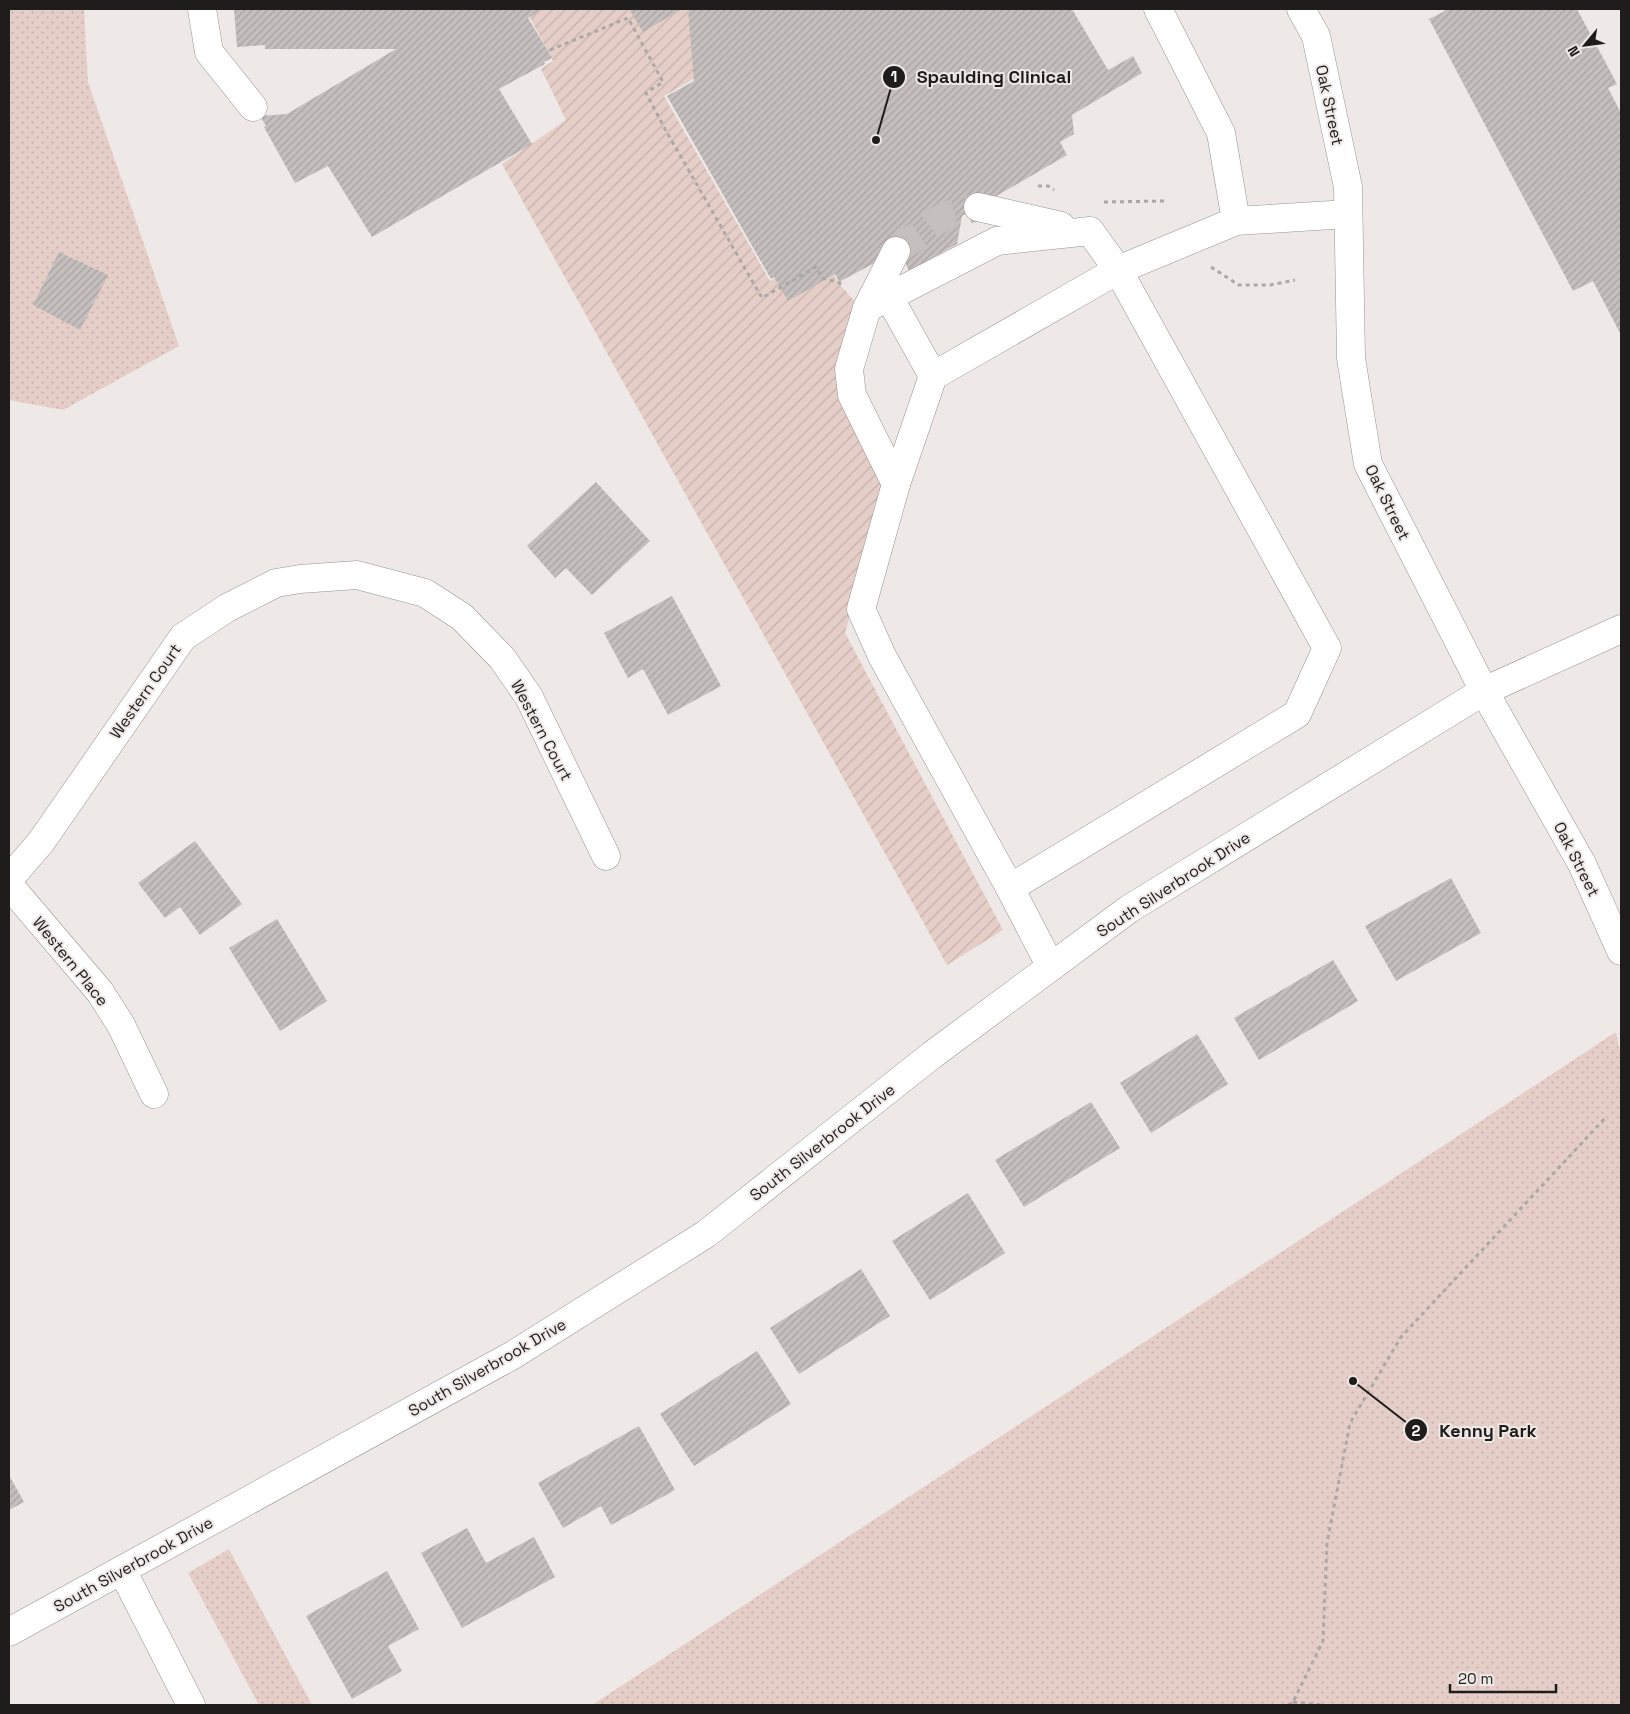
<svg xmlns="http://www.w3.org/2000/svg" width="1630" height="1714" viewBox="0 0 1630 1714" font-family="'Space Grotesk',sans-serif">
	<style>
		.park { fill: url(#park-dots) }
		.garden { fill: url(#garden-furrows) }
		.building { fill: url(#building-hatch) }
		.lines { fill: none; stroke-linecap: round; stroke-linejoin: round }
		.minor-tunnel { stroke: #c5c0be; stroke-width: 28; stroke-dasharray: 28 14; stroke-linecap: butt }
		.minor-casing { stroke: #989391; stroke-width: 29 }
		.path { stroke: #aca8a6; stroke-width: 3; stroke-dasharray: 4 4; stroke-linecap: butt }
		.minor { stroke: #fff; stroke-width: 28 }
		.labels { text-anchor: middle; stroke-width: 4; stroke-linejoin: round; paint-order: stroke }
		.street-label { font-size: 16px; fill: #1f1d1c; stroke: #eee9e7 }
		.leader { fill: none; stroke: #1f1d1c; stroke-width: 2 }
		.callout-dot { fill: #1f1d1c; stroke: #eee9e7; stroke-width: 2 }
		.mark-label { font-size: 15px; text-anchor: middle; font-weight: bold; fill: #fff }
		.callout-label { font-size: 18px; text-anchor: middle; font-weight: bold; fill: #1f1d1c; stroke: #eee9e7; stroke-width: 4; stroke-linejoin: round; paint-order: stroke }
	</style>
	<defs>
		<pattern id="park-dots" width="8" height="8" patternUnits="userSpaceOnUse" patternTransform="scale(1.25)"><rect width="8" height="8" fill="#e6cec8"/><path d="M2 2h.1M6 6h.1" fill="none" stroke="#c5b0ab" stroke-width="1.8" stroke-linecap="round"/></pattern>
		<pattern id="garden-furrows" width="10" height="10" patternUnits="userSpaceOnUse" patternTransform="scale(1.25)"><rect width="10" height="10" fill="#e6cec8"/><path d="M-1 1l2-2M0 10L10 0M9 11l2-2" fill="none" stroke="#c5b0ab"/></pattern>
		<pattern id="building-hatch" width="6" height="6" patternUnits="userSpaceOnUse" patternTransform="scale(1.25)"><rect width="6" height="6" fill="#c4bebd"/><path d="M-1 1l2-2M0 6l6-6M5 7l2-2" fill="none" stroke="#a8a3a2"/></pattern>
	</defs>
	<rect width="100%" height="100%" fill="#eee9e7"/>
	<!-- park -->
	<g class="park">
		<path d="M9,9h75l4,73 91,264 -116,64 -54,-10z"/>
		<path d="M1616,1032l5,25v648h-1029z"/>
		<path d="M229,1549l83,156h-53l-71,-132z"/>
	</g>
	<!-- garden -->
	<path class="garden" d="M539,9h99l9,15 27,-15h13l31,56 -54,31 106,185 52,-28 15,28 18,21 -17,72 49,112 -42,147 158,297 -56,35 -445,-801 64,-44 -25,-51 12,-8 -25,-47z"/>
	<!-- building -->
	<g class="building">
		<path d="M234,9h308l-14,9 24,40 -8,4 1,2 -46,25 33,55 -160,93 -44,-71 -33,17 -31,-56 2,-1 -6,-10 27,-2 109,-65h-131v-4l-28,2z"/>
		<path d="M629,9h53l-39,23z"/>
		<path d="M688,9h384l36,61 25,-14 9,17 -70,42 2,19 -14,8 7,13 -105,61 -5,28 -48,27 -10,-21 -60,32 -4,-8 -47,27 -14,-24 -3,2 -104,-183 27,-15z"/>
		<path d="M1444,9h133l40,75 -9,4 13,25v222l-28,-54 -20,10 -144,-272 16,-8z"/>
		<path d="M59,252l49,23 -28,55 -47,-25z"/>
		<path d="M596,482l54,59 -58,54 -26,-27 -11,10 -28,-32z"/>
		<path d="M672,596l49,90 -53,29 -25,-46 -15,9 -24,-45z"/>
		<path d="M195,841l47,63 -42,31 -20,-28 -15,11 -27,-35z"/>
		<path d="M1451,878l30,55 -85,48 -31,-55z"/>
		<path d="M277,919l50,82 -47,30 -51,-83z"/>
		<path d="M1333,960l25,41 -99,59 -25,-42z"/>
		<path d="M1197,1034l31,50 -77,49 -31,-50z"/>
		<path d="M1091,1102l29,46 -96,59 -29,-47z"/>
		<path d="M968,1193l37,60 -75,47 -38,-59z"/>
		<path d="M861,1269l29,47 -91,58 -29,-46z"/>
		<path d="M757,1351l34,53 -97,62 -34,-52z"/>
		<path d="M639,1426l36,64 -64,35 -10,-19 -38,22 -25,-45z"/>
		<path d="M9,1475l15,27 -15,8z"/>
		<path d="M467,1528l19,35 48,-26 21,40 -93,51 -41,-75z"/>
		<path d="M387,1571l32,58 -31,17 14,25 -50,28 -46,-83z"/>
	</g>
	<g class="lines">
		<!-- minor-tunnel -->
		<path class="minor-tunnel" d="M896,251l48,-35 34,-9"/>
		<defs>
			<g id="minor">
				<path d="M202,9l7,43 44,55"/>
				<path d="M1158,9l63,124 15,88"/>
				<path d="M1301,9l15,27 32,151 3,171 17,106 116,227 98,173 39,87"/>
				<path d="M978,207l83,19"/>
				<path d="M889,297l44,79"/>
				<path d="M867,308l29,-57"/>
				<path d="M896,484l37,-108 185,-106 209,378 -30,66 -287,174"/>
				<path d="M9,879l32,-37 142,-205 44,-29 49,-25 24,-4 57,-4 68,18 37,24 40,41 27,39 77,159"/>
				<path d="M9,885l91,107 21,33 33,69"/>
				<path d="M1051,967l-41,-79 -128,-232 -21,-47 35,-125 -44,-89 -3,-26 18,-61 130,-67 93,-10 28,39 118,-49 112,-7"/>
				<path d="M122,1570l69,135"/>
				<path d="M9,1632l504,-277 193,-121 226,-179 197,-146 355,-218 137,-62"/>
			</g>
		</defs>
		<!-- minor casing -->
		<use href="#minor" class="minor-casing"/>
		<!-- path -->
		<g class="path">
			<path d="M550,50l78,-32 35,64 -17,11 19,36 97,169 54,-31 6,11 21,6"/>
			<path d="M1038,186h10l6,4"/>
			<path d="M1104,202l62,-1"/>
			<path d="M1211,267l28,18h31l25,-5"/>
			<path d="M1293,1702l28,3"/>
			<path d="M1288,1705l5,-3 30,-61 4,-98 23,-120 51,-86 206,-221"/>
		</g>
		<!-- minor -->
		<use href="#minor" class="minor"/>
	</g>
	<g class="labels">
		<!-- street labels -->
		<g class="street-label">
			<text transform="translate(1330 105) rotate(78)" y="6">Oak Street</text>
			<text transform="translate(1388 502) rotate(64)" y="6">Oak Street</text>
			<text transform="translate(145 691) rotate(-55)" y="6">Western Court</text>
			<text transform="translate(542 730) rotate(62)" y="6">Western Court</text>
			<text transform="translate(1577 859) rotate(63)" y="6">Oak Street</text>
			<text transform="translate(1173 884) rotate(-33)" y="6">South Silverbrook Drive</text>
			<text transform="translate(71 961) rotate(51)" y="6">Western Place</text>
			<text transform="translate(822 1142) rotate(-38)" y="6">South Silverbrook Drive</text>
			<text transform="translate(487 1367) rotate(-30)" y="6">South Silverbrook Drive</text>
			<text transform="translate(133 1564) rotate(-29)" y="6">South Silverbrook Drive</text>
		</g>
	</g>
	<!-- callouts -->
	<path class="leader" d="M876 140L894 77M1353 1381L1416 1430"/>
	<g class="callout-dot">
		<circle cx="876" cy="140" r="5"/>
		<circle cx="1353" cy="1381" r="5"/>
		<circle cx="894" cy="77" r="12"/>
		<circle cx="1416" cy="1430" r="12"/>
	</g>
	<g class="mark-label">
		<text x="894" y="82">1</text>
		<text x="1416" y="1436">2</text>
	</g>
	<g class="callout-label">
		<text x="994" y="83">Spaulding Clinical</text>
		<text x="1488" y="1437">Kenny Park</text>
	</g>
	<!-- border -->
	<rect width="1630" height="1714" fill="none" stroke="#1f1d1c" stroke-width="20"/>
	<!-- north arrow -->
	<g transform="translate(1585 45) rotate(241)" stroke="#eee9e7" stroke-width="4" paint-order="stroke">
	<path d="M0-4L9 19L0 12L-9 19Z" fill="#1f1d1c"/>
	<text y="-8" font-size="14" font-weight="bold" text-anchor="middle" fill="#1f1d1c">N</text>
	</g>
	<!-- scale -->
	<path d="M1450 1684v8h106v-8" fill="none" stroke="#1f1d1c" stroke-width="2.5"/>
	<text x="1458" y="1684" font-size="15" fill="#1f1d1c" stroke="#eee9e7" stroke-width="4" paint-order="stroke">20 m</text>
</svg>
